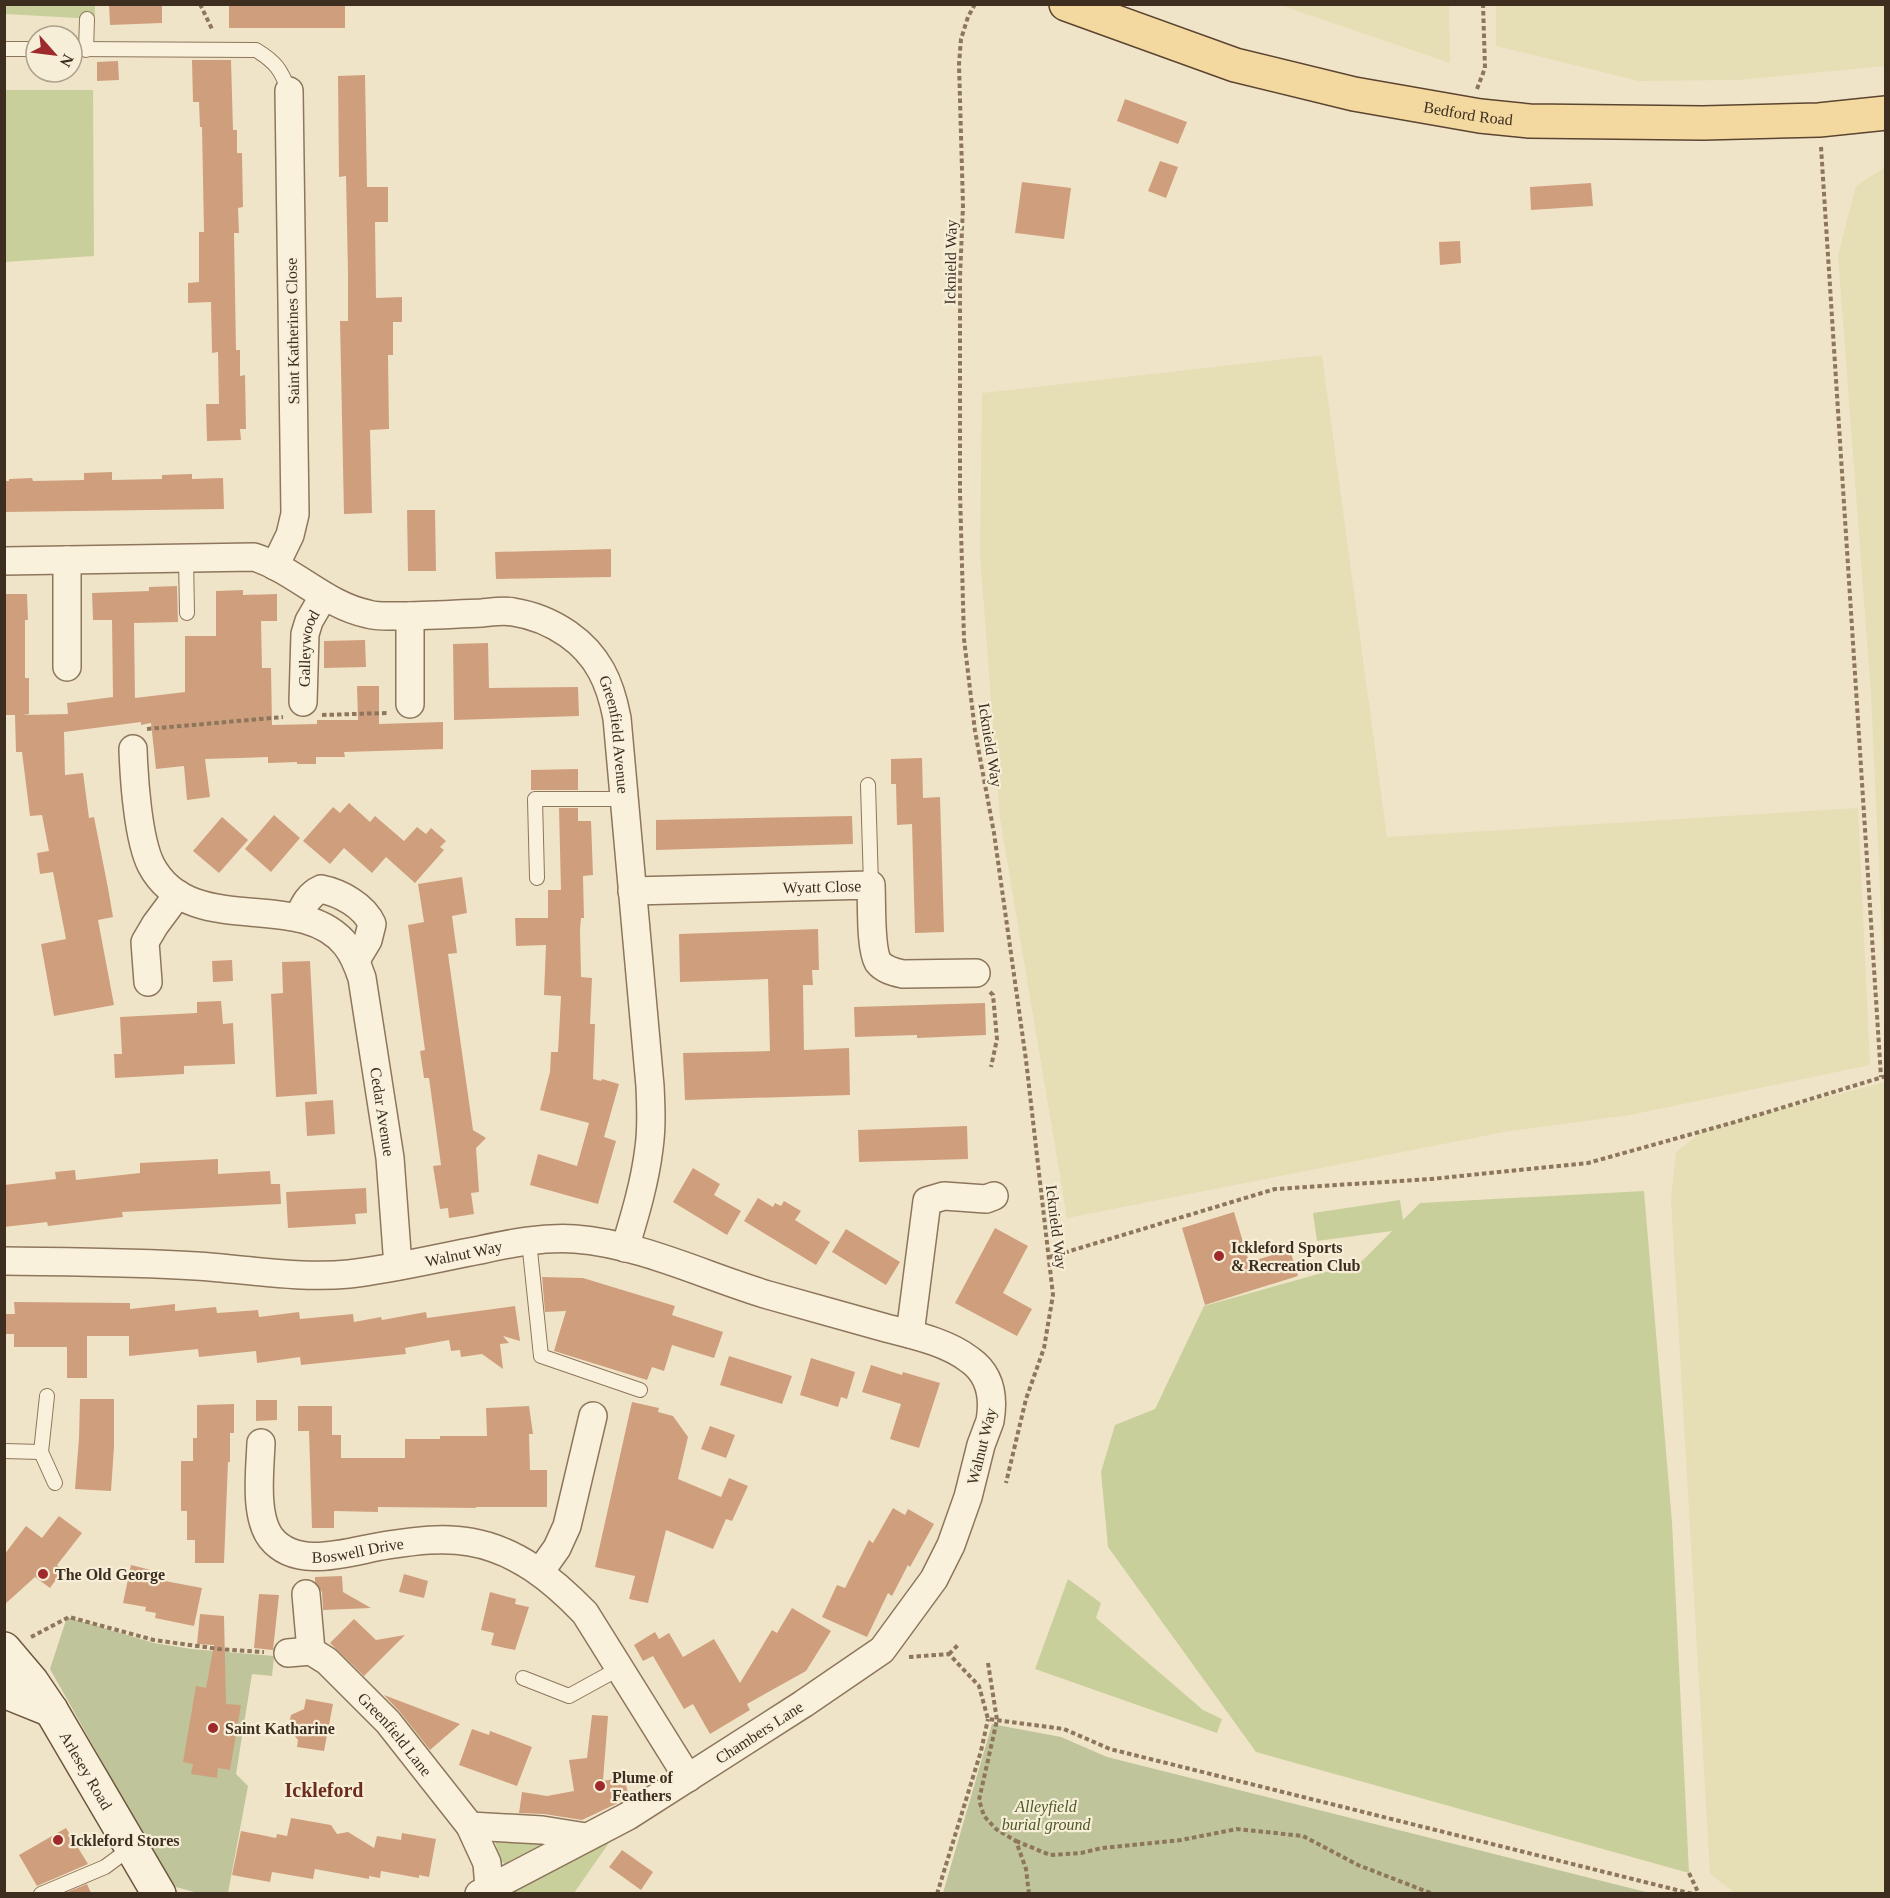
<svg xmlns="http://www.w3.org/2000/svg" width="1890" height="1898" viewBox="0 0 1890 1898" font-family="Georgia,serif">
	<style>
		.farmland { fill: #e6deb5 }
		.green { fill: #c9cf9b }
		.cemetery { fill: #bfc49a }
		.building { fill: #cf9f7d }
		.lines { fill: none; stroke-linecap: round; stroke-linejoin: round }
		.lane-casing { stroke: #8d765c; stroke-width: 16 }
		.street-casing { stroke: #8d765c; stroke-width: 30 }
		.secondary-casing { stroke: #6f573f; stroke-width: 36 }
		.primary-casing { stroke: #5b4430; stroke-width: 36 }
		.path { stroke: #8d765c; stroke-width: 4; stroke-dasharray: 4.5 3; stroke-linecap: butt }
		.lane { stroke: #faf1dc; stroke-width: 14 }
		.street { stroke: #faf1dc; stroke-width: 27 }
		.secondary { stroke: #faf1dc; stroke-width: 33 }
		.primary { stroke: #f3d9a0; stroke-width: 33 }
		.poi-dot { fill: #9e2a2b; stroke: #f7eed8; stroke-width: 2 }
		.labels { text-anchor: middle; stroke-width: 4.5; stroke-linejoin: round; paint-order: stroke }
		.street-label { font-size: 16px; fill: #3d2e20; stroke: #f7eed8 }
		.poi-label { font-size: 16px; font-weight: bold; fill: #3d2e20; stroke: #f7eed8; text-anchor: start }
		.park-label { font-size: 16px; font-style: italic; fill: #4d5a26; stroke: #f7eed8 }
		.quarter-label { font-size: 20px; font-weight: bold; fill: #6b2e1e; stroke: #f7eed8 }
	</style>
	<rect width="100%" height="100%" fill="#f0e4c8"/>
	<!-- farmland -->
	<g class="farmland">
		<path d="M1280,5h169l1,58z"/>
		<path d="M1496,5h389v61l-147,14 -99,1 -143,-35z"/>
		<path d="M1885,167v833l-14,-306 -33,-439 18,-69z"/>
		<path d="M1322,355l65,482 471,-29 12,257 -240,50 -126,17 -437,86 -67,-400 -20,-263 2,-162z"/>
		<path d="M1885,1082v811h-150l-25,-19 -39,-675 5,-47 29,-23z"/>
	</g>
	<!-- green -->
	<g class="green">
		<path d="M4,5h91v14l-90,-5z"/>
		<path d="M5,90h88l1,166 -89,6z"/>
		<path d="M1644,1191l28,331 17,351 -433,-121 -148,-205 -7,-75 14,-47 40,-16 49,-103 157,-44 31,-31 -75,10 -4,-28 87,-13 3,20 17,-17z"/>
		<path d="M1068,1579l33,24 -5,15 107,92 19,9 -5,14 -182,-64z"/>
		<path d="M620,1827l-46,66h-81z"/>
		<path d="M494,1836l61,7 -48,22 -7,-4z"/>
	</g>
	<!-- cemetery -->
	<g class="cemetery">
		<path d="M67,1617l87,26 37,6 83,7 -2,20 -20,-2 -16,100 12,12 -20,107h-30l-26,-7 -122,-217z"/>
		<path d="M992,1724l69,13 46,20 543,136h-707z"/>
	</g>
	<!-- building -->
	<g class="building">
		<path d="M109,4h53v19l-52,2z"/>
		<rect x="229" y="4" width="116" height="24"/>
		<path d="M192,60h39l2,70h4v23h5l1,54 -5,1 1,25h-5l2,117h4v26l5,-1 1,54h-6l1,11 -34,1 -1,-37h13l-1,-52 -6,1 -1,-51 -23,1v-20l11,-1v-50h5l-2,-105h-2l-1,-25h-6z"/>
		<path d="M118,61l1,19 -22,1v-19z"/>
		<path d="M365,75l2,112h21v35h-13l1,76 26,-1v25h-9v33h-5l1,74 -19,1 2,83 -28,1 -4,-193h8v-48l-2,-97 -7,1 -1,-101z"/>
		<path d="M1125,99l62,23 -9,22 -61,-23z"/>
		<path d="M1160,161l18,6 -12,31 -18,-7z"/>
		<path d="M1022,182l49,6 -7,51 -49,-6z"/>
		<path d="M1591,183l2,23 -62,4 -1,-23z"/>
		<path d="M1460,241l1,22 -21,2 -1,-23z"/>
		<path d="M112,472v8l50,-1v-4l30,-1v5l31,-1 1,31 -220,3v-31h5v-2l23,-1 1,3 51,-1v-7z"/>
		<path d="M407,510h28l1,61h-28z"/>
		<path d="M611,549v28l-115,2 -1,-27z"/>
		<path d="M177,586l1,36 -44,1 1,75 50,-6v-56h31v-45l27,-1v5l34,-1v27h-16l1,47h9l1,57 45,-1v-4h41l-1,-34h22v38l64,-2v27l-99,3 1,5h-29v7h-19v-2l-29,1v-6l-63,2 5,38 -23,3 -3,-34 -28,3 -5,-46 -10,2v-3l-77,10 1,43 18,-2 6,45 5,-1 14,71 5,29 -15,3 16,85 -60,11 -13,-72 25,-5 -13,-67 -13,2 -3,-21 12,-2 -7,-36 -12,1 -8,-64h-6l-1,-37h-11v-121h23l1,26h-3v58h4v36l-7,1 46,-1 -1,-11 46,-6 -1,-77h-19l-1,-27 57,-2v-4z"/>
		<path d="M365,640l1,27 -42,1v-27z"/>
		<path d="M488,643l1,45 89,-1 1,29 -125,4 -1,-76z"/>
		<path d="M922,758l1,40 17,-1 4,135 -29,1 -3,-109 -15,1 -1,-41h-5v-25z"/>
		<path d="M578,769v21h-47v-20z"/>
		<path d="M349,803l21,19 5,-6 29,25 13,-14 9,7 5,-6 15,13 -6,6 4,3 -29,33 -29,-26 -14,16 -28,-25 -14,16 -27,-23 30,-34 7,6z"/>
		<path d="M559,808h19v13h13l2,54 -10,1 1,42h-3l-1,11 1,48 11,1 -2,46h5l-2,55 8,2 1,-2 17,5 -15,53 12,4 -18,63 -68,-19 8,-31 39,12 12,-43 -49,-13 10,-38 1,-20h7l3,-56 -17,-1 2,-50 -30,1 -1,-28h33v-28h13z"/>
		<path d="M274,815l26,23 -29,34 -26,-23z"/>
		<path d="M852,816l1,28 -197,6v-30z"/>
		<path d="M222,817l26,23 -29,33 -26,-22z"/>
		<path d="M462,877l5,36 -15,3 5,37 -9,1 25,176 13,8 -10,10 3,44 -8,1 3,21 -25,4 -1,-10 -8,1 -7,-43 8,-1 -12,-87h-5l-4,-27 5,-1 -17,-125 16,-3 -6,-38z"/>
		<path d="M818,929l1,41h-7l1,15h-10l1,65 45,-2 1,47 -165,5 -2,-47 87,-2 -2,-72 -88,3 -1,-48z"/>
		<path d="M232,960l1,21 -20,1 -1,-21z"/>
		<path d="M310,961l7,133 -41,3 -5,-103 12,-1 -1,-31z"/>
		<path d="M221,1001l2,23 10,-1 2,41 -51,2v8l-69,4 -1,-24h8l-2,-37 77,-4v-11z"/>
		<path d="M985,1003l1,32 -69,3v-3l-62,2 -1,-30z"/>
		<path d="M333,1100l2,34 -28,2 -2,-34z"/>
		<path d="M967,1126l1,33 -109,3 -1,-32z"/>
		<path d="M218,1159v15l52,-3 1,13h9l1,20 -159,8 1,5 -75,9 -1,-4 -43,5v-42l52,-6 -1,-7 20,-2 1,10 64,-7v-10z"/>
		<path d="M693,1168l27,16 -6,11 27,16 -14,24 -54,-33z"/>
		<path d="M366,1188l1,25 -12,1 1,10 -68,4 -2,-36z"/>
		<path d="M758,1198l15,9 2,-4 6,3 3,-5 17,10 -6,9 35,22 -14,23 -72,-44z"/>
		<path d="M1234,1212l15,50 41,-12 8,26 -93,29 -23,-77z"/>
		<path d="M995,1228l33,18 -25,47 29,16 -15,27 -62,-33z"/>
		<path d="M846,1229l54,33 -14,23 -54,-33z"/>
		<path d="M542,1277l41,1 92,28 -3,9 51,17 -9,26 -42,-13 -8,26 -12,-4 -5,13 -93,-29 12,-40 -21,1z"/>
		<path d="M14,1302l116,1v6l45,-5v7l41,-4 1,6 41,-3 1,7 40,-5 1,7 53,-5 1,8 27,-5 1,3 44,-8 1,6 88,-12 5,35 -17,-5 6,7 -9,1 3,25 -21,-15 -21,3 -1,-7 -9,1 -2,-11 -44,8 1,6 -105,11 -1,-8 -43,6 -1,-12 -57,6 -1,-8 -69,7v-20h-42v42h-20v-31h-53v-13h-9v-20h10z"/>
		<path d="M729,1356l63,20 -10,28 -62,-19z"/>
		<path d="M811,1358l44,14 -8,27 -6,-2 -3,10 -38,-12z"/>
		<path d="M871,1365l31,10 1,-3 37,11 -21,65 -29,-9 11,-35 -39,-12z"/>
		<path d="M80,1399h34v48l-3,44 -36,-2 4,-51z"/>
		<path d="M256,1400h21v20l-21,1z"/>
		<path d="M632,1402l27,6 -1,4 15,4 15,21 -10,42 43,18 8,-19 19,8 -16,35 -6,-2 -13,30 -47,-19 -18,73 -19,-4 6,-23 -40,-9z"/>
		<path d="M234,1404v29h-4v29h-2l-4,101h-29v-23h-8v-29h-6v-50h12v-23h4v-33z"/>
		<path d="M298,1406h34v29h9v23h64v-19h35v-3h47l-1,-28 43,-2 4,28h-4l1,36h17v37h-71v1l-98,-1v5l-44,-1v17h-22l-3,-97h-11z"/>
		<path d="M710,1426l25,9 -9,23 -25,-9z"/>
		<path d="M893,1508l12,7 3,-6 26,15 -24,43 -2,-2 -16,31 -4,-3 -21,44 -45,-20 15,-32 8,3 24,-48 4,3z"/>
		<path d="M59,1516l23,17 -25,32 6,5 -13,18 -15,-11 -31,28v-50l22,-29 16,12z"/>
		<path d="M131,1565l20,5 -2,8 53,10 -8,38 -39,-8 1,-5 -11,-2 1,-4 -23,-4z"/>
		<path d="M404,1574l24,7 -4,17 -25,-6z"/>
		<path d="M342,1576l1,16 28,16 -48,2 -1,-18 -7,-10v-5z"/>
		<path d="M490,1592l26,7 -1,5 14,3 -14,43 -24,-5 3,-12 -13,-3z"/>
		<path d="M259,1594l20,1 -6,55 -19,-2z"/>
		<path d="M792,1608l39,23 -25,40 -59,33 3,6 -40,24 -17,-30 -9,5 -31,-53 -10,5 -9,-16 21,-13 4,7 10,-6 14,24 31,-18 26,44 32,-53 5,3z"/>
		<path d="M200,1614l24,2 2,88 15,1 -11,65 -12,-2 -1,10 -26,-4 2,-10 -10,-2 13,-76 10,2 8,-43 -17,-1z"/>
		<path d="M354,1619l22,21 29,-5 -41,41 -34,-33z"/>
		<path d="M384,1695l76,29 -30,26 -30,-38z"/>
		<path d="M306,1699l27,5 -9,47 -27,-4 1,-7 -10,-12 3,-13 13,-6z"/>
		<path d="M592,1715l16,1 -5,65 21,-4 5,20 -8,2 -1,3 -38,18 -38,-6 -25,-1 3,-21 25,4 27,-5 -5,-31 18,-2z"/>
		<path d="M472,1729l17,6 1,-4 42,16 -15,39 -58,-21z"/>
		<path d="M291,1818l40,7 6,9 11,-2 26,16 3,-12 24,4 1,-7 34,6 -7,38 -10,-2v3l-38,-7 -1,7 -11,-2v3l-54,-10 -2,10 -41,-7 -2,10 -38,-7 9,-44 35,7 1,-4 10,2z"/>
		<path d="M66,1828l22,36 -51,22 -18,-31z"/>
		<path d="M622,1850l31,22 -12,18 -32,-23z"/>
		<path d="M87,1884l4,9h-26z"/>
	</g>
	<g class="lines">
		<defs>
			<g id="lane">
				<path d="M4,49h32"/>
				<path d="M72,49l184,1c20,12 25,20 33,41"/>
				<path d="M86,50l1,-31"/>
				<path d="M186,558l1,55"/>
				<path d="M868,785l3,100"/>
				<path d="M537,878l-2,-79h90"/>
				<path d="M529,1241l12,115 99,34"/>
				<path d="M47,1396l-6,56 14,31"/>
				<path d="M4,1451l37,1"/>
				<path d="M523,1678l46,18 51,-28"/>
				<path d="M41,1894l64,-27 27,-20"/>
			</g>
			<g id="street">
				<path id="s1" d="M4,561l250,-4c41,13 71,48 114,57 10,3 21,2 31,2 28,0 55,-2 83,-3 10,-1 22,-3 31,-1 20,3 39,11 55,22 30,21 42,48 49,84l33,368c1,21 2,41 -1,62 -4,34 -14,67 -24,100"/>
				<path d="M275,566l15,-31 5,-21 -6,-423"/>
				<path d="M67,667v-107"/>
				<path id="s2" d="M303,702l2,-68 4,-13 14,-24"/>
				<path d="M410,704v-88"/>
				<path id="s3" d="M133,749c1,30 5,90 18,116 40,76 149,22 195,80 8,10 12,21 16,33l28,180 8,108"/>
				<path id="s4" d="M632,891l239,-6c1,18 -1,63 7,77 6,8 16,10 25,12l73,-1"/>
				<path d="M298,918c6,-13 10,-23 23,-29 20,4 43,17 51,35l-4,16 -12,20"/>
				<path d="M148,982l-3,-40 10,-17 23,-31"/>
				<path id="s5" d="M4,1261c64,1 128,1 192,5 49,3 104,13 153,8 44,-5 88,-16 131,-24 31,-7 63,-13 95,-11 66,5 130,37 193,56 39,11 79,22 118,33 27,7 61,14 84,32 21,15 24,38 20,61l-9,24 -13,52 -17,48 -17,34 -52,71 -79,54 -175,112 -149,78"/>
				<path d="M910,1334l17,-133 17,-5 42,3 8,-3"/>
				<path id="s6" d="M261,1443c-1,27 -7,73 10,95 27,34 82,12 117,7 27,-4 55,-8 82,-3 47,8 83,38 115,71l103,165"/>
				<path d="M540,1572l17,-24 10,-22 26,-110"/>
				<path d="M306,1594l5,57"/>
				<path id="s7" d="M288,1653l23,-2 16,10 61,61 82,104 17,37 2,25"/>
				<path d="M470,1826l72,4 44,7"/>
			</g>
			<g id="secondary">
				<path id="s8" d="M4,1649l28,33 19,28 108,184"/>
				<path d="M4,1691l47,19"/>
			</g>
			<g id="primary">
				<path id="s9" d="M1066,4l169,61 119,29 126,22 49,5 174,2 116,-3 67,-7"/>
			</g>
		</defs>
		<!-- lane casing -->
		<use href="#lane" class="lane-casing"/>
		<!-- street casing -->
		<use href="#street" class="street-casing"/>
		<!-- secondary casing -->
		<use href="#secondary" class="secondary-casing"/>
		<!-- primary casing -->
		<use href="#primary" class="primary-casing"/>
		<!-- path -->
		<g class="path">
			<path d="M200,4l13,27"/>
			<path d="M975,4l-7,13 -7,22 -2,25 4,142 -3,71v215l4,147 11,92 19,102 32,227 27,235 -9,53 -18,51 -20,84"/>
			<path d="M1477,89l8,-21 -2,-64"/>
			<path d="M1821,147l60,930"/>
			<path d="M322,715l65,-2"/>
			<path d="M147,729l136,-12"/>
			<path d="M990,992l3,3 4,44 -6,28"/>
			<path d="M1050,1257l225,-68 156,-10 157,-16 147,-41 151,-46"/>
			<path d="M31,1637l38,-20 85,23 65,9 45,3"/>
			<path d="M949,1654l9,-9"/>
			<path d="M909,1657l40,-3 30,32 9,33 76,10 46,20 583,145"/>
			<path d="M988,1663l9,57 -18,80 5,16 12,13 20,12 10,28 3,25"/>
			<path d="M1016,1841l34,14 31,-2 21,-5 79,-8 56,-11 66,7 55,29 75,29"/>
			<path d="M1689,1873l10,21"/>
			<path d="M937,1894l44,-143 7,-32"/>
		</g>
		<!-- lane -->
		<use href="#lane" class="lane"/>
		<!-- street -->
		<use href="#street" class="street"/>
		<!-- secondary -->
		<use href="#secondary" class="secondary"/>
		<!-- primary -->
		<use href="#primary" class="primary"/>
	</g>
	<!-- markers -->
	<g class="poi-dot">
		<circle cx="1219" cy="1256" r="6"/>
		<circle cx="43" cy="1574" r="6"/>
		<circle cx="213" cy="1728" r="6"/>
		<circle cx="600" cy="1786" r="6"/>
		<circle cx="58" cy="1840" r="6"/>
	</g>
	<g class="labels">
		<!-- street labels -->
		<g class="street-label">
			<text dy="6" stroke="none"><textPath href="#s9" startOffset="418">Bedford Road</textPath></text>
			<text transform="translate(950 262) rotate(-89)" y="6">Icknield Way</text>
			<text transform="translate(292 331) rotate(-91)" y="6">Saint Katherines Close</text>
			<text dy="6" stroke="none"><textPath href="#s2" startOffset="54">Galleywood</textPath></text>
			<text dy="6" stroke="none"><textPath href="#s1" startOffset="699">Greenfield Avenue</textPath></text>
			<text transform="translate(991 745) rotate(81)" y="6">Icknield Way</text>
			<text dy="6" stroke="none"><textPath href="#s4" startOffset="190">Wyatt Close</textPath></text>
			<text dy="6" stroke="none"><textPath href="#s3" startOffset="510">Cedar Avenue</textPath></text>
			<text transform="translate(1057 1227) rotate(83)" y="6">Icknield Way</text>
			<text dy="6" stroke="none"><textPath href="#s5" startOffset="462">Walnut Way</textPath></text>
			<text transform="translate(981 1446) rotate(-76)" y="6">Walnut Way</text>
			<text dy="6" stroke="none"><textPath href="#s6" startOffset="190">Boswell Drive</textPath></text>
			<text transform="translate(759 1732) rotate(-33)" y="6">Chambers Lane</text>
			<text dy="6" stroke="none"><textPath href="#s7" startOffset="142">Greenfield Lane</textPath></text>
			<text dy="6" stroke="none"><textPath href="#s8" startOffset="147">Arlesey Road</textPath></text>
		</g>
		<!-- poi labels -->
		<g class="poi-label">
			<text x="1231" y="1253">Ickleford Sports<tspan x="1231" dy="18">&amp; Recreation Club</tspan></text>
			<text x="55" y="1580">The Old George</text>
			<text x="225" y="1734">Saint Katharine</text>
			<text x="612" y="1783">Plume of<tspan x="612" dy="18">Feathers</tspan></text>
			<text x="70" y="1846">Ickleford Stores</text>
		</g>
		<!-- park labels -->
		<g class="park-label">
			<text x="1046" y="1812">Alleyfield<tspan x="1046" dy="18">burial ground</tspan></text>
		</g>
		<!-- quarter labels -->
		<g class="quarter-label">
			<text x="324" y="1797">Ickleford</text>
		</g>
	</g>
	<!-- border -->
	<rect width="1890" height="1898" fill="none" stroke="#3d2e20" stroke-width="12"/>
	<!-- north arrow -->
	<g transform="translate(54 54) rotate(118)"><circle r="28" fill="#f7eed8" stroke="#ada18e" stroke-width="1.5"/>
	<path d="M0-4.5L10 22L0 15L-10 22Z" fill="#9e2a2b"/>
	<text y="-9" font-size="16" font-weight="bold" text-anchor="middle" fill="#3d2e20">N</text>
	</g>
</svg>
